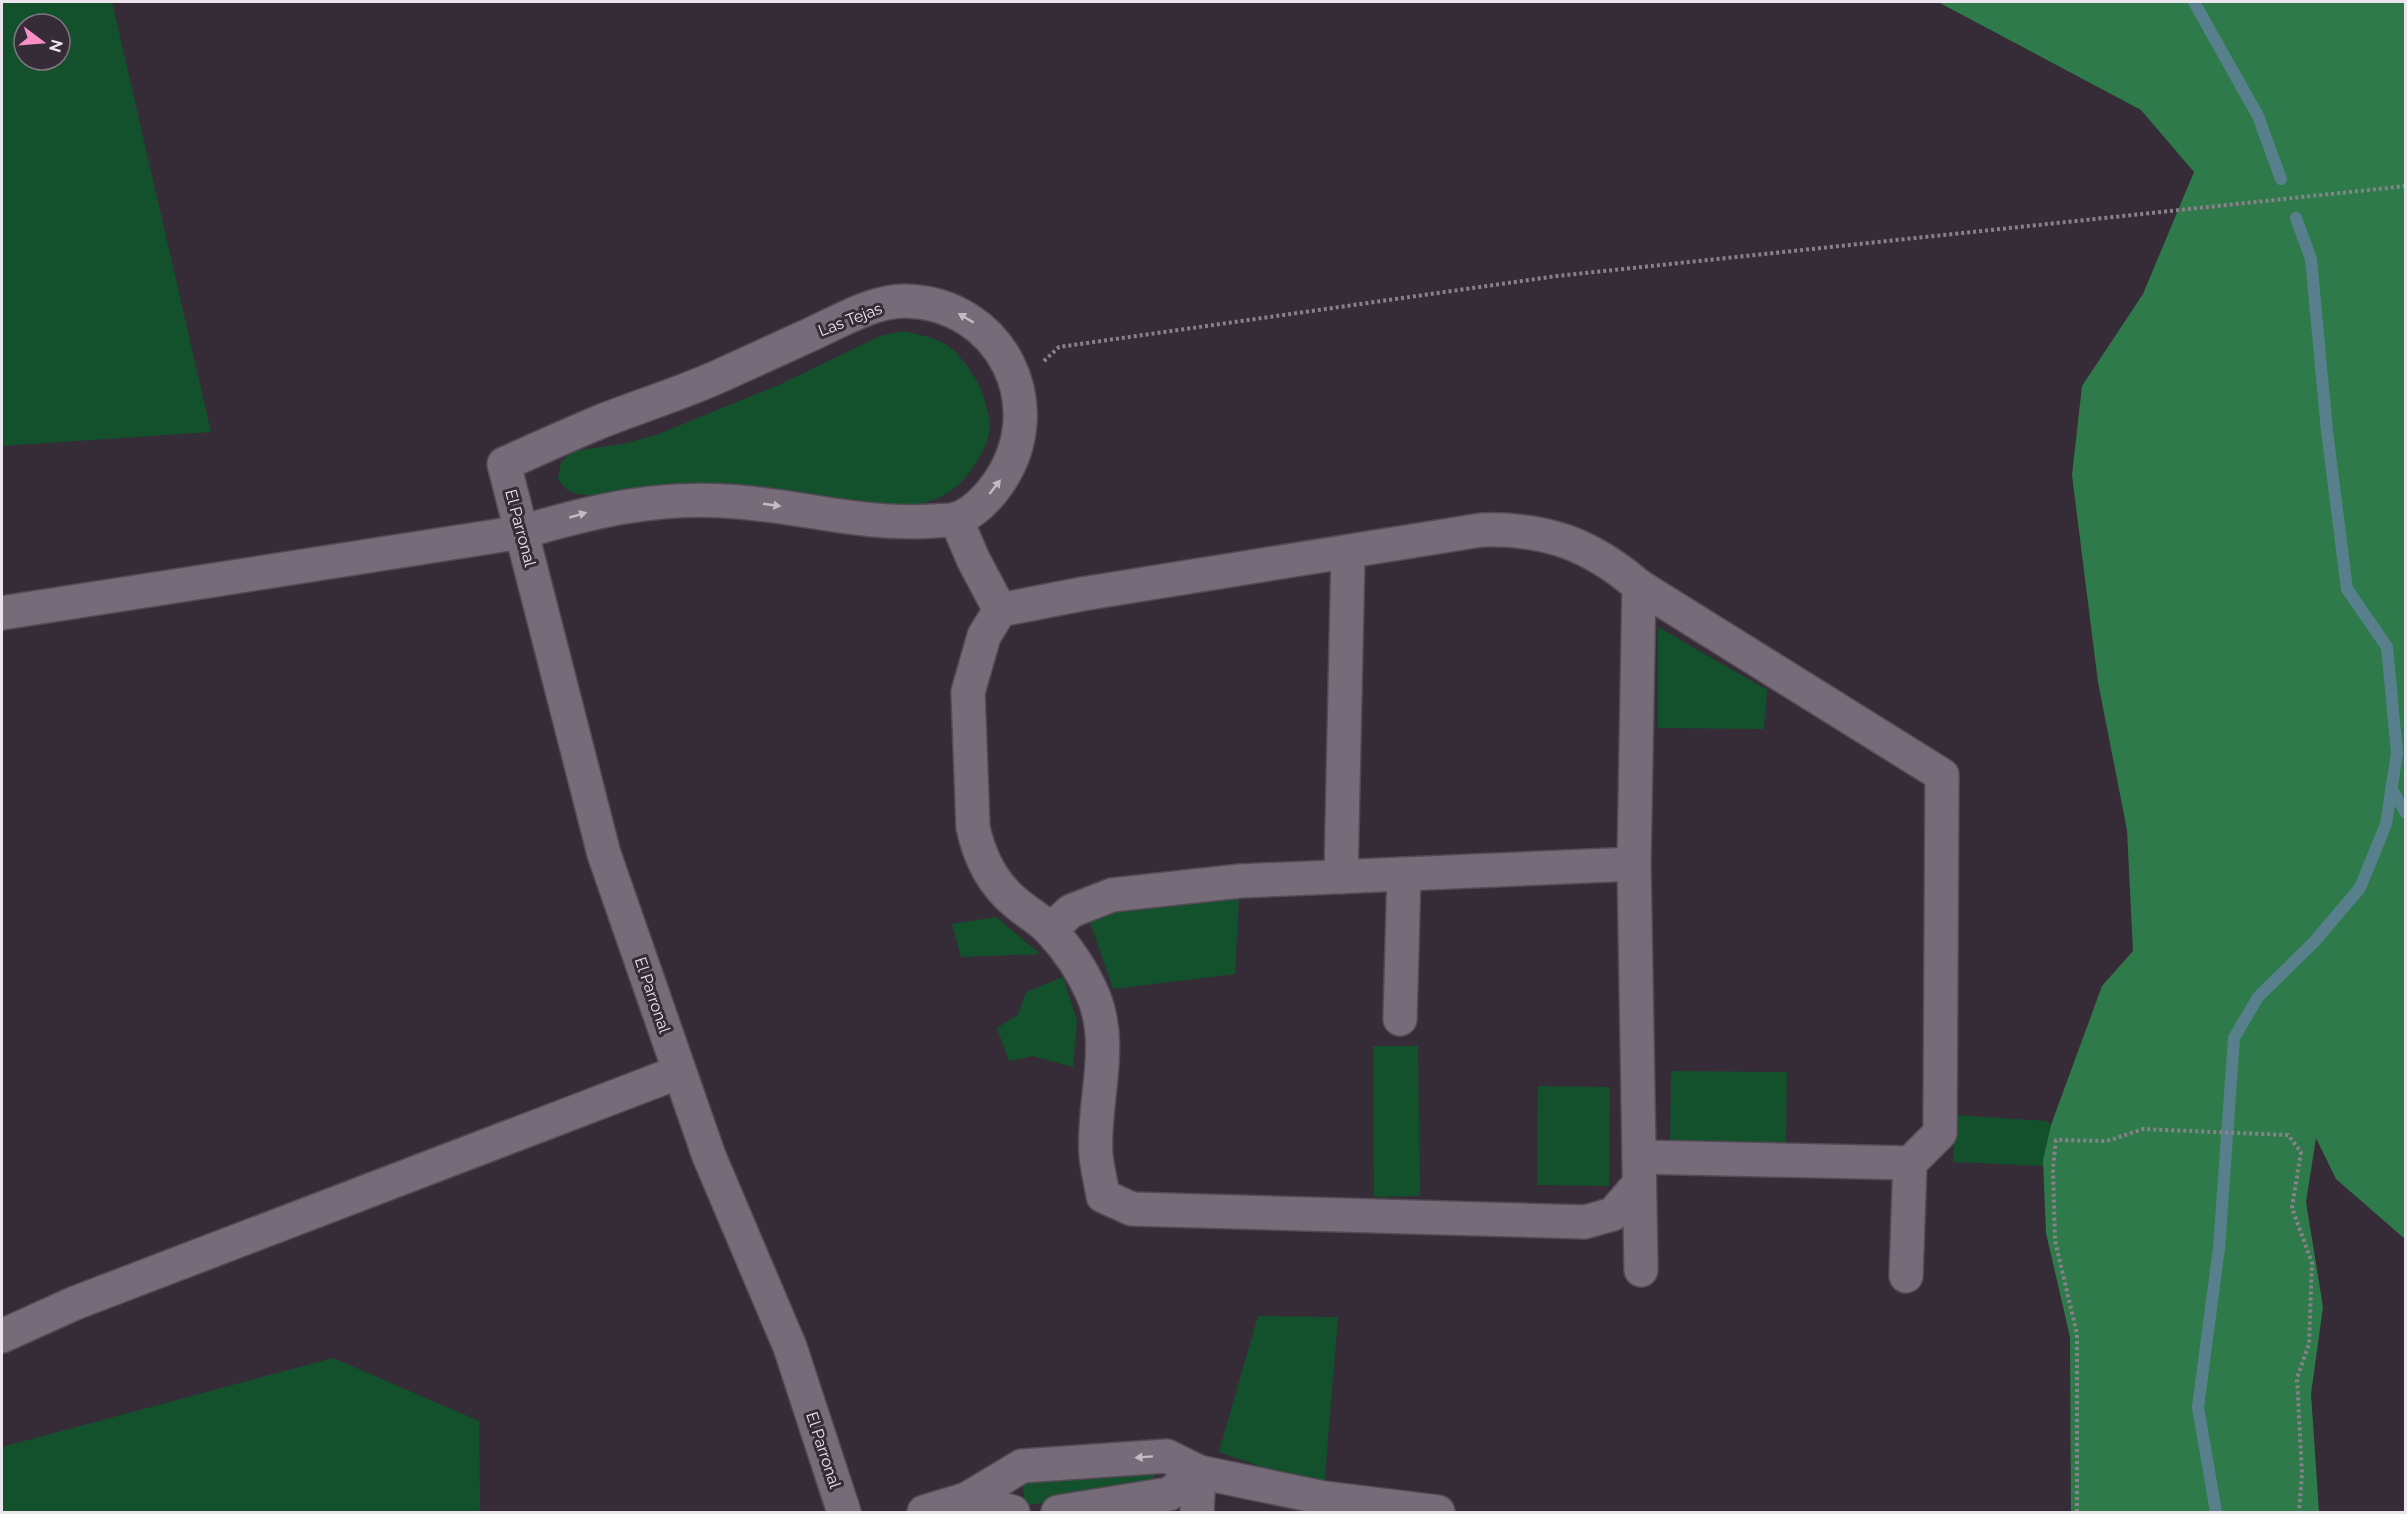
<svg xmlns="http://www.w3.org/2000/svg" width="2407" height="1514" viewBox="0 0 2407 1514" font-family="Raleway,sans-serif">
	<style>
		.green { fill: #13512c; fill-rule: evenodd }
		.forest { fill: #2f7a4a }
		.lines { fill: none; stroke-linecap: round; stroke-linejoin: round }
		.stream { stroke: #58808c; stroke-width: 12 }
		.minor-casing { stroke: #534a55; stroke-width: 36 }
		.path { stroke: #88808a; stroke-width: 4; stroke-dasharray: 3 3; stroke-linecap: butt }
		.minor { stroke: #766b79; stroke-width: 33 }
		.oneway { fill: #c3bac4 }
		.labels { text-anchor: middle; stroke-width: 6; stroke-linejoin: round; paint-order: stroke }
		.street-label { font-size: 16px; fill: #ece5ed; stroke: #362c38 }
	</style>
	<rect width="100%" height="100%" fill="#362c38"/>
	<!-- green -->
	<g class="green">
		<path d="M2,2h110l99,430 -209,14zM24,24h36v36h-36z"/>
		<path d="M902,331c31,7 45,7 65,35 5,8 11,15 14,23 11,36 14,44 -7,77 -41,64 -117,35 -176,26 -32,-4 -64,-8 -96,-7 -32,1 -104,17 -131,7 -5,-2 -9,-8 -13,-12l3,-18 12,-11 50,-7 36,-10 124,-51 97,-47z"/>
		<path d="M1658,627l109,63 -3,39 -106,-1z"/>
		<path d="M1239,896l-4,78 -122,15 -25,-73z"/>
		<path d="M996,917l44,37 -79,3 -9,-33z"/>
		<path d="M1063,977l14,44 -4,46 -40,-11 -24,5 -12,-33 21,-13 8,-23z"/>
		<path d="M1373,1046h45l2,150 -46,1z"/>
		<path d="M1671,1071l116,1 -1,70 -116,-1z"/>
		<path d="M1538,1086l72,1 -1,99 -72,-1z"/>
		<path d="M1956,1115l91,6 4,4 -8,41 -90,-4z"/>
		<path d="M1258,1316l80,1 -14,171 -105,-36z"/>
		<path d="M333,1358l146,63 1,91h-478v-65z"/>
		<path d="M1153,1464l2,27 -130,14 -3,-26z"/>
	</g>
	<!-- forest -->
	<path class="forest" d="M1938,2h467v1237l-69,-60 -20,-41 -10,64 17,105 -12,87 8,118h-248l-1,-175 -24,-104 -3,-73 8,-35 51,-139 31,-35 -6,-121 -29,-148 -26,-207 10,-89 61,-92 51,-122 -53,-62z"/>
	<g class="lines">
		<!-- stream -->
		<g class="stream">
			<path d="M2194,2l64,114 23,63"/>
			<path d="M2391,788l15,25"/>
			<path d="M2216,1512l-18,-105 21,-159 15,-210 24,-41 56,-55 46,-54 26,-64 11,-71 -10,-106 -40,-58 -20,-158 -16,-172 -15,-41"/>
		</g>
		<defs>
			<g id="minor">
				<path d="M956,519l17,40 27,51"/>
				<path d="M1639,586l-5,278 7,406"/>
				<path d="M2,613l520,-81c74,-22 139,-37 217,-30 64,5 129,24 194,19 7,-1 17,0 24,-2 16,-6 31,-21 40,-34 56,-78 5,-182 -92,-184 -31,0 -61,18 -89,31 -30,14 -61,28 -92,42 -41,19 -85,32 -127,49 -31,13 -62,27 -93,41l100,390 105,302 81,191 54,165"/>
				<path d="M1341,877l7,-324"/>
				<path d="M1050,930l21,-19 41,-16 128,-14 394,-17"/>
				<path d="M1400,1019l4,-145"/>
				<path d="M1639,1157l271,6"/>
				<path d="M1639,1184l-26,30 -28,8 -453,-13 -29,-13c-2,-14 -6,-28 -7,-41 -4,-53 19,-108 -3,-160 -10,-23 -25,-46 -43,-65 -10,-11 -24,-18 -35,-28 -24,-20 -36,-46 -42,-75l-5,-135 16,-56 16,-26 82,-16 399,-64c65,-2 109,14 158,56l303,189 -2,358 -30,30 -4,113"/>
				<path d="M2,1336l73,-33 604,-231"/>
				<path d="M967,1499l46,13"/>
				<path d="M924,1512l43,-13 55,-33 145,-10 32,16 125,26 114,14"/>
				<path d="M1058,1512l111,-18 30,-22"/>
				<path d="M1197,1512l2,-40"/>
			</g>
		</defs>
		<!-- minor casing -->
		<use href="#minor" class="minor-casing"/>
		<!-- path -->
		<g class="path">
			<path d="M1044,361l15,-14 498,-71 849,-90"/>
			<path d="M2077,1512v-178l-22,-93 -2,-73 3,-28 51,1 36,-12 145,6 13,17 -9,56 20,55 -3,81 -12,34 5,96 -3,38"/>
		</g>
		<!-- minor -->
		<use href="#minor" class="minor"/>
	</g>
	<!-- one-way arrows -->
	<defs><path id="oneway-solid" d="M-6-.8H1V-3.2L6.5 0L1 3.2V.8H-6Z" transform="scale(1.5)"/></defs>
	<g class="oneway">
		<use href="#oneway-solid" transform="translate(966 318) rotate(-149)"/>
		<use href="#oneway-solid" transform="translate(995 487) rotate(-52)"/>
		<use href="#oneway-solid" transform="translate(772 505) rotate(8)"/>
		<use href="#oneway-solid" transform="translate(578 515) rotate(-16)"/>
		<use href="#oneway-solid" transform="translate(1144 1457) rotate(176)"/>
	</g>
	<g class="labels">
		<!-- street labels -->
		<g class="street-label">
			<text transform="translate(850 319) rotate(-21)" y="6">Las Tejas</text>
			<text transform="translate(521 528) rotate(75)" y="6">El Parronal</text>
			<text transform="translate(653 995) rotate(71)" y="6">El Parronal</text>
			<text transform="translate(824 1450) rotate(72)" y="6">El Parronal</text>
		</g>
	</g>
	<!-- border -->
	<rect width="2407" height="1514" fill="none" stroke="#ece5ed" stroke-width="6"/>
	<!-- north arrow -->
	<g transform="translate(42 42) rotate(106)"><circle r="28" fill="#362c38" stroke="#7f7680" stroke-width="1.5"/>
	<path d="M0-4.5L10 22L0 15L-10 22Z" fill="#fb8fc5"/>
	<text y="-9" font-size="16" font-weight="bold" text-anchor="middle" fill="#ece5ed">N</text>
	</g>
</svg>
